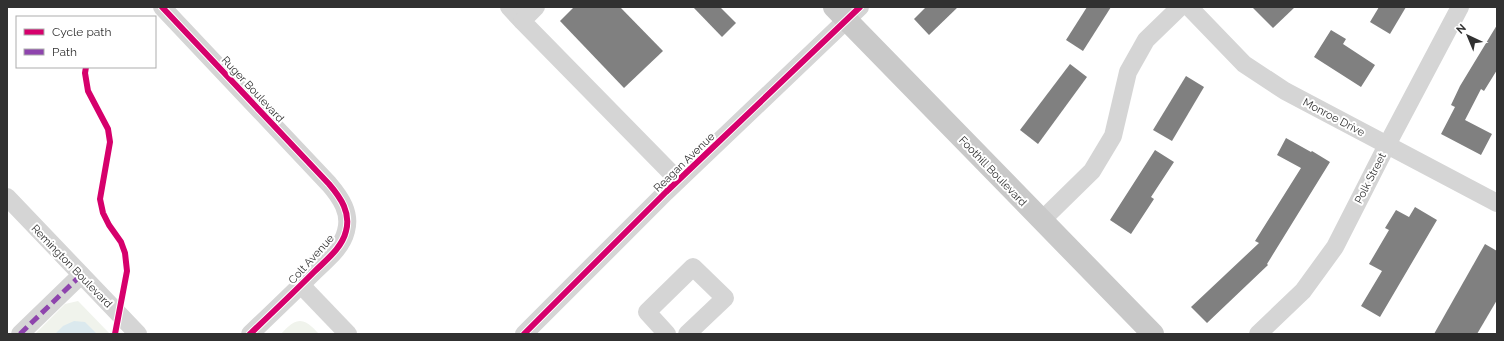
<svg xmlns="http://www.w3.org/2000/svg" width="1504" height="341" viewBox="0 0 1504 341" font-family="Raleway,sans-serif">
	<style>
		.green { fill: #f0f3ec }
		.water { fill: #dbe9ee }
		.building { fill: #808080 }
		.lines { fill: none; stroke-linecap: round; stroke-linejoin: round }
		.minor { stroke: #d5d5d5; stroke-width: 18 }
		.major { stroke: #c9c9c9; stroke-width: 22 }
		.quiet { stroke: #8e44ad; stroke-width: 5; stroke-dasharray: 10 5; stroke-linecap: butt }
		.cycleway-casing { stroke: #fff; stroke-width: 8 }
		.cycleway { stroke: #d6006c; stroke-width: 6 }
		.labels { text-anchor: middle; stroke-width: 4; stroke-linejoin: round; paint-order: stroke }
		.street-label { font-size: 11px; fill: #313131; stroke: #fff }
	</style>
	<rect width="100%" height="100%" fill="#fff"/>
	<!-- green -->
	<g class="green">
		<path d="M78,301l32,33h-75l30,-30z"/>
		<path d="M300,321c9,1 13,7 19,13h-38c6,-6 10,-12 19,-13z"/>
	</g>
	<!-- water -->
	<path class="water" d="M74,321l11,1 12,12h-42l8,-8z"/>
	<!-- building -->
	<g class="building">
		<path d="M574,7h46l43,44 -39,37 -64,-67z"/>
		<path d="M693,7h27l16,16 -14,14z"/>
		<path d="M926,7h32l-29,28 -15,-16z"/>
		<path d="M1087,7h24l-28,44 -17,-11z"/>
		<path d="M1252,7h43l-22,21z"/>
		<path d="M1379,7h27l-16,27 -20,-12z"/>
		<path d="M1497,25v45l-13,21 -3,-2 -16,31 27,14 -11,21 -40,-21 14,-27 -4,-2 9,-19z"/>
		<path d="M1331,30l15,9 -3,5 32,21 -14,22 -47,-30z"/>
		<path d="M1070,64l17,13 -49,67 -18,-14z"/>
		<path d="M1186,76l18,11 -32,54 -19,-11z"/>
		<path d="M1286,138l25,14 1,-1 18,11 -63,102 1,1 -61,58 -16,-16 68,-64 -4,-2 46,-73 -24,-13z"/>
		<path d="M1155,150l19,12 -23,35 3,2 -23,35 -21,-14z"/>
		<path d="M1415,207l22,13 -57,97 -19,-11 21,-35 -13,-7 20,-34 -4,-2 11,-18 13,7z"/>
		<path d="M1485,244l12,7v49l-20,34h-43z"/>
	</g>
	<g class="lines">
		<!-- minor -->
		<g class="minor">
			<path d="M162,7l167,177c12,14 22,29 17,47 -4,17 -20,29 -32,41 -21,21 -42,41 -64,62"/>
			<path d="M509,7l13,14"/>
			<path d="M536,7l-14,14 156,159"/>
			<path d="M1189,7l55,57 41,27 212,112"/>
			<path d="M7,197l131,137"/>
			<path d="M1042,220l50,-49 21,-35 15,-64 18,-32 34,-33"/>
			<path d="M301,285l47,49"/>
			<path d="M20,334l61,-59"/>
			<path d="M524,334l142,-142 194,-185"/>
			<path d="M667,334l-20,-22 46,-45 32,31 -38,36"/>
			<path d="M1258,334l45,-43 32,-44 52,-102 73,-138"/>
		</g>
		<!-- major -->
		<path class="major" d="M834,7l319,327"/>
		<!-- quiet -->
		<path class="quiet" d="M20,334l61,-59"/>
		<defs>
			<g id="cycleway">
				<path d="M162,7l167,177c12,14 22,29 17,47 -4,17 -20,29 -32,41 -21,21 -42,41 -64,62"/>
				<path d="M86,67l-1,6 3,18 20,38 2,13 -10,57 3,14 6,12 12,17 4,11 2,18 -12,63"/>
				<path d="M524,334l142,-142 194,-185"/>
			</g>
		</defs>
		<!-- cycleway casing -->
		<use href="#cycleway" class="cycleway-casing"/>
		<!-- cycleway -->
		<use href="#cycleway" class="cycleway"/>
	</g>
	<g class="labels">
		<!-- street labels -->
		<g class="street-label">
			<text transform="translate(253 89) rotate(47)" y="4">Ruger Boulevard</text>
			<text transform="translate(1334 117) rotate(28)" y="4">Monroe Drive</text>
			<text transform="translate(684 162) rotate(-44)" y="4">Reagan Avenue</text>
			<text transform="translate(993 171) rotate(46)" y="4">Foothill Boulevard</text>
			<text transform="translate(1370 178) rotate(-63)" y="4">Polk Street</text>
			<text transform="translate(311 259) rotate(-48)" y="4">Colt Avenue</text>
			<text transform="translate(72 266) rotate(46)" y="4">Remington Boulevard</text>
		</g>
	</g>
	<!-- border -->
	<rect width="1504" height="341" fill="none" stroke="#313131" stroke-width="16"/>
	<!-- legend -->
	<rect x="16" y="16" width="140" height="52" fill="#ffffff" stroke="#adadad"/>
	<rect x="24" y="29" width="20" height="6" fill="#d6006c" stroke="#adadad"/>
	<text x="52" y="36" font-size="12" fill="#313131">Cycle path</text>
	<rect x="24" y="49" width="20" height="6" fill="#8e44ad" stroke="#adadad"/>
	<text x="52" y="56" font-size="12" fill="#313131">Path</text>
	<!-- north arrow -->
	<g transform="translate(1468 36) rotate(316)" stroke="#ffffff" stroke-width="3" paint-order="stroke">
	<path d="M0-3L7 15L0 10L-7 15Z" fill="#313131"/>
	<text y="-6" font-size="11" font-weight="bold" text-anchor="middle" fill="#313131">N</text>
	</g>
</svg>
